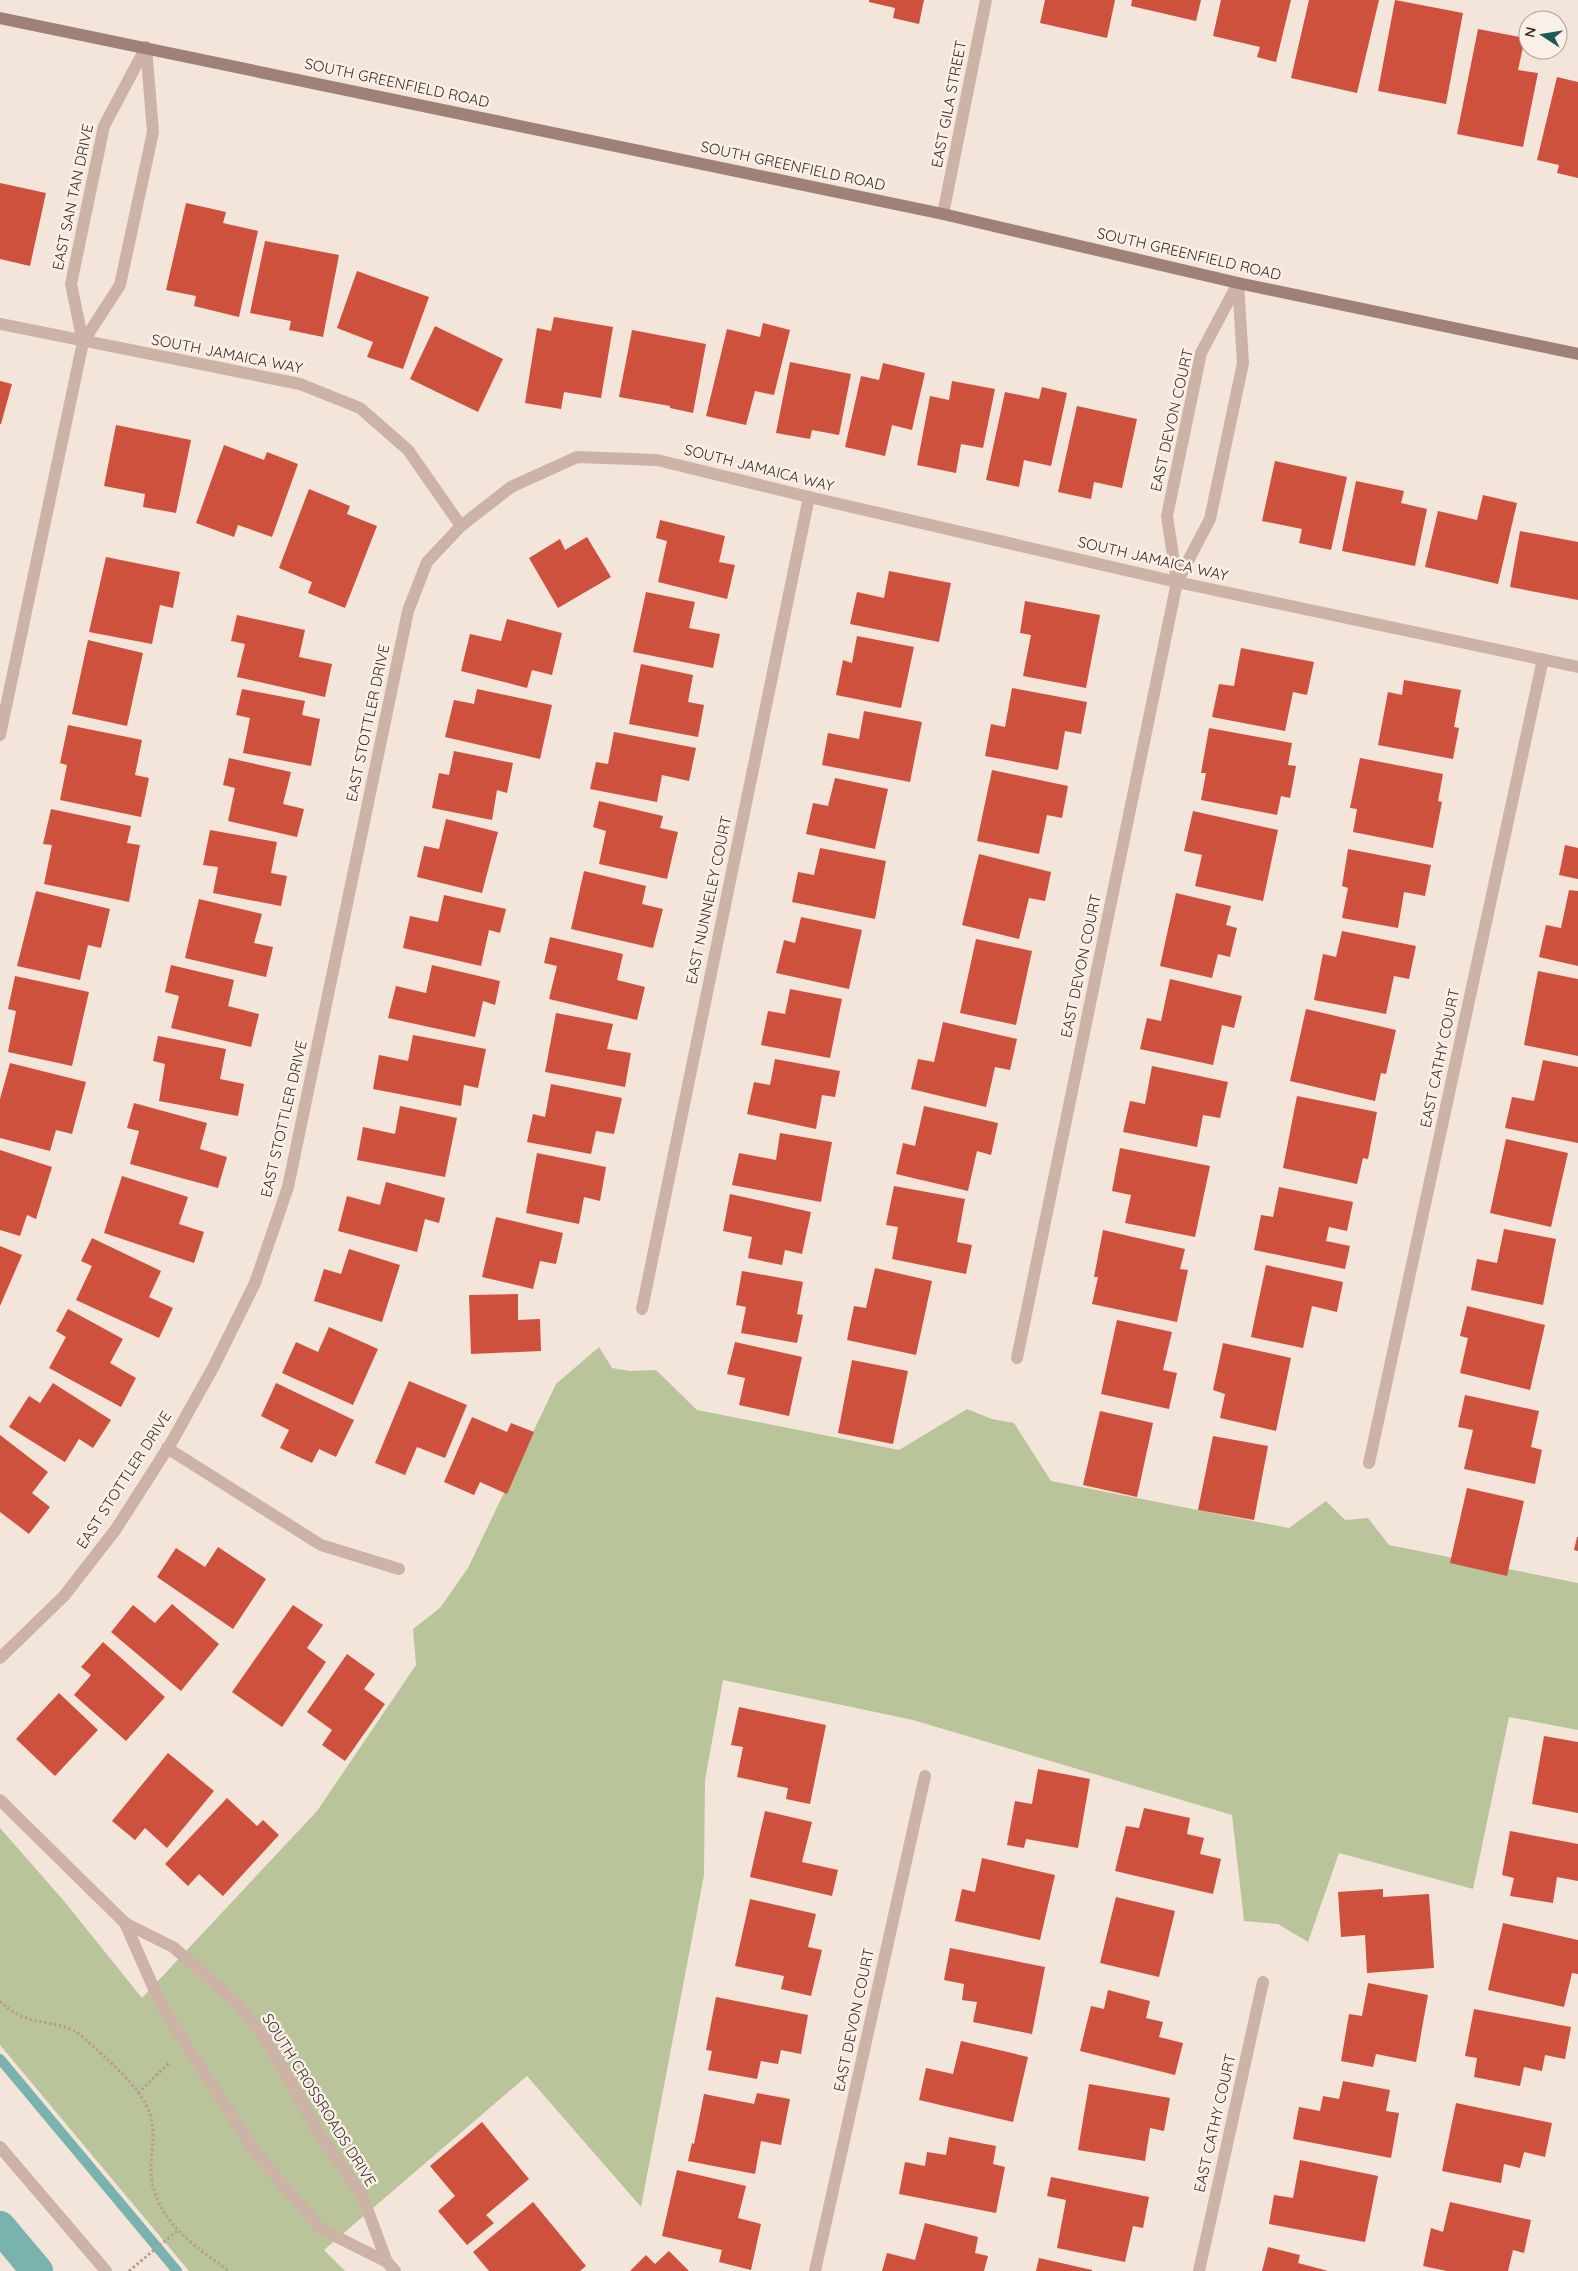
<svg xmlns="http://www.w3.org/2000/svg" width="1578" height="2271" viewBox="0 0 1578 2271" font-family="Quicksand,sans-serif">
	<style>
		.green { fill: #bac49a }
		.lines { fill: none; stroke-linecap: round; stroke-linejoin: round }
		.stream { stroke: #78b3af; stroke-width: 10 }
		.canal { stroke: #78b3af; stroke-width: 32 }
		.building { fill: #ce513e }
		.path { stroke: #b89d90; stroke-width: 3; stroke-dasharray: 2.5 2.5; stroke-linecap: butt }
		.service { stroke: #cdb3a6; stroke-width: 12 }
		.minor { stroke: #cdb3a6; stroke-width: 12 }
		.secondary { stroke: #a08177; stroke-width: 12 }
		.labels { text-anchor: middle; stroke-width: 5; stroke-linejoin: round; paint-order: stroke }
		.street-label { font-size: 15px; fill: #382b27; stroke: #fbf0e7 }
	</style>
	<rect width="100%" height="100%" fill="#f4e5db"/>
	<!-- green -->
	<path class="green" d="M599,1347l13,21 18,3 26,-1 41,40 202,40 68,-41 25,10 22,4 37,58 238,47 37,-27 19,19 23,-2 21,27 189,38v147l-69,-13 -36,172 -134,-36 -31,89 -30,-18 -34,-3 -12,-106 -319,-95 -190,-40 -18,100 -1,95 -63,332 -114,-131 -203,174 21,21h-156l-189,-226v-217l64,73 78,97 175,-187 99,-146 -3,-36 27,-21 28,-40 88,-184z"/>
	<g class="lines">
		<!-- stream -->
		<path class="stream" d="M0,2059l177,212"/>
		<!-- canal -->
		<path class="canal" d="M0,2227l37,44"/>
	</g>
	<!-- building -->
	<g class="building">
		<path d="M869,0h55l-5,24 -26,-6 2,-10 -26,-6z"/>
		<path d="M1045,0h70l-8,38 -67,-15z"/>
		<path d="M1132,0h69l-5,21 -65,-15z"/>
		<path d="M1221,0h70l-15,62 -19,-5 3,-10 -47,-11z"/>
		<path d="M1309,0h70l-22,93 -66,-15z"/>
		<path d="M1395,0l68,13 -17,91 -68,-13z"/>
		<path d="M1478,29l47,9 -7,32 20,3 -15,74 -66,-13z"/>
		<path d="M1557,77l21,5v96l-21,-5 2,-8 -22,-5z"/>
		<path d="M0,183l46,10 -16,73 -30,-7z"/>
		<path d="M186,203l40,9 -3,11 35,8 -19,86 -45,-11 2,-10 -30,-6z"/>
		<path d="M265,241l74,14 -16,82 -34,-7 2,-9 -41,-8z"/>
		<path d="M357,271l72,26 -26,72 -36,-12 6,-15 -36,-14z"/>
		<path d="M554,317l59,10 -12,71 -37,-6 -3,17 -36,-6 12,-75 14,3z"/>
		<path d="M763,323l27,7 -16,65 -19,-4 -9,34 -40,-9 21,-87 33,8z"/>
		<path d="M435,326l68,33 -25,53 -68,-33z"/>
		<path d="M632,330l74,14 -13,69 -23,-5v-2l-51,-9z"/>
		<path d="M790,362l61,12 -12,61 -27,-5 -2,9 -34,-6z"/>
		<path d="M883,363l42,10 -13,57 -20,-5 -7,31 -40,-9 16,-71 18,4z"/>
		<path d="M0,381l12,3 -11,40h-1z"/>
		<path d="M952,381l43,8 -12,59 -22,-4 -5,29 -39,-8 13,-69 19,4z"/>
		<path d="M1042,387l25,6 -16,73 -27,-6 -5,27 -33,-7 19,-88 34,7z"/>
		<path d="M1077,406l60,13 -15,69 -28,-6 -3,17 -33,-7z"/>
		<path d="M116,425l75,15 -15,73 -33,-6 2,-13 -41,-8z"/>
		<path d="M224,445l40,15 3,-8 31,12 -26,73 -34,-12 -4,12 -38,-14z"/>
		<path d="M1275,461l72,16 -16,73 -32,-7 3,-14 -40,-8z"/>
		<path d="M1356,481l48,10 -3,12 26,6 -12,57 -73,-15z"/>
		<path d="M309,489l41,17 -3,8 30,12 -32,82 -37,-15 4,-11 -33,-14z"/>
		<path d="M1483,495l34,8 -19,81 -73,-17 13,-56 39,9z"/>
		<path d="M660,520l65,16 -6,26 16,3 -8,34 -69,-17 9,-41 -11,-3z"/>
		<path d="M1520,531l58,11v58l-68,-13z"/>
		<path d="M587,537l24,40 -53,31 -29,-50 31,-19 5,11z"/>
		<path d="M106,557l74,15 -7,36 -13,-3 -8,39 -63,-12z"/>
		<path d="M889,571l62,12 -12,59 -89,-18 7,-32 27,6z"/>
		<path d="M646,592l49,10 -6,26 31,6 -7,34 -80,-16z"/>
		<path d="M1025,601l75,14 -14,73 -63,-12 8,-41 -11,-2z"/>
		<path d="M237,615l68,15 -6,27 33,7 -7,33 -88,-20 8,-33 -14,-3z"/>
		<path d="M507,619l55,14 -10,42 -20,-5 -5,18 -66,-17 9,-37 31,7z"/>
		<path d="M857,636l57,11 -13,61 -65,-13 7,-35 9,3z"/>
		<path d="M88,640l55,13 -16,73 -55,-12z"/>
		<path d="M1241,648l73,14 -7,33 -14,-3 -8,39 -73,-14 7,-33 15,2z"/>
		<path d="M641,664l52,11 -5,27 16,3 -6,32 -69,-13z"/>
		<path d="M1404,680l57,10 -7,37 5,1 -6,31 -75,-14 10,-53 14,3z"/>
		<path d="M1012,688l75,14 -6,32 -16,-3 -7,39 -73,-14 6,-32 14,3z"/>
		<path d="M242,689l63,12 -3,14 18,4 -9,47 -68,-13 7,-35 -14,-3z"/>
		<path d="M477,689l75,16 -12,54 -95,-22 9,-37 20,4z"/>
		<path d="M864,711l58,11 -12,60 -88,-17 6,-32 31,6z"/>
		<path d="M68,725l74,15 -7,35 14,3 -8,39 -81,-17 7,-35 -7,-2z"/>
		<path d="M1209,728l83,15 -4,22 8,1 -6,32 -9,-2 -4,19 -76,-15 5,-27h-5z"/>
		<path d="M614,732l82,16 -7,33 -27,-6 -5,27 -67,-13 6,-27 12,2z"/>
		<path d="M454,751l59,12 -6,30 -10,-3 -5,30 -60,-12 7,-35 10,2z"/>
		<path d="M229,758l62,14 -8,32 21,5 -7,28 -69,-16 7,-33 -12,-3z"/>
		<path d="M1360,758l83,16 -5,27 4,1 -9,46 -80,-16 4,-23 -7,-1z"/>
		<path d="M992,770l76,16 -6,32 -15,-3 -8,39 -62,-13z"/>
		<path d="M835,778l53,11 -13,60 -69,-15 7,-31 15,3z"/>
		<path d="M599,801l64,15 -3,12 18,4 -11,47 -68,-15 7,-33 -13,-4z"/>
		<path d="M51,809l80,17 -4,17 13,2 -11,57 -85,-18 8,-39 -9,-1z"/>
		<path d="M1193,811l85,19 -15,71 -68,-15 7,-31 -18,-4z"/>
		<path d="M446,819l52,13 -16,61 -65,-16 7,-31 15,3z"/>
		<path d="M210,830l67,12 -6,31 16,3 -6,30 -68,-13 5,-26 -15,-2z"/>
		<path d="M1565,845l13,3v31l-19,-4z"/>
		<path d="M820,848l66,13 -11,58 -83,-17 6,-30 16,3z"/>
		<path d="M1348,849l83,16 -6,31 -21,-4 -6,36 -56,-10 6,-30 -6,-2z"/>
		<path d="M979,854l72,18 -6,29 -16,-3 -10,41 -57,-14z"/>
		<path d="M584,871l62,15 -4,18 21,5 -10,39 -82,-19z"/>
		<path d="M1569,890l9,1v75l-39,-9 7,-32 15,3z"/>
		<path d="M36,891l74,18 -9,39 -13,-3 -8,35 -63,-14z"/>
		<path d="M1176,893l55,13 -5,19 11,3 -7,29 -12,-3 -6,24 -52,-12z"/>
		<path d="M444,895l62,14 -6,24 -11,-3 -8,36 -78,-18 7,-32 28,6z"/>
		<path d="M199,899l63,15 -8,29 19,4 -7,30 -81,-19z"/>
		<path d="M801,917l61,13 -13,59 -73,-16 8,-33 11,3z"/>
		<path d="M1342,931l74,15 -7,33 -15,-3 -8,38 -72,-14 9,-46 13,3z"/>
		<path d="M550,937l73,17 -6,26 28,7 -8,33 -88,-21 8,-33 -13,-3z"/>
		<path d="M976,939l56,12 -16,74 -56,-12z"/>
		<path d="M171,965l63,15 -6,26 31,8 -8,33 -80,-19 8,-32 -14,-4z"/>
		<path d="M432,965l68,16 -5,24 -12,-4 -8,36 -87,-19 8,-32 30,7z"/>
		<path d="M1538,971l40,8v77l-54,-11z"/>
		<path d="M15,976l74,16 -17,74 -64,-14 8,-41 -8,-2z"/>
		<path d="M1170,979l72,17 -8,32 -12,-3 -9,40 -73,-16 7,-31 14,3z"/>
		<path d="M790,989l52,10 -12,59 -69,-13 7,-34 17,3z"/>
		<path d="M1306,1009l90,21 -10,44 -5,-1 -6,28 -85,-20z"/>
		<path d="M556,1013l57,11 -6,25 24,4 -6,34 -80,-15z"/>
		<path d="M943,1022l74,17 -7,31 -15,-3 -9,40 -75,-18 7,-30 16,3z"/>
		<path d="M413,1035l73,14 -8,39 -14,-3 -3,21 -88,-17 6,-34 29,6z"/>
		<path d="M158,1036l68,13 -6,30 24,5 -6,32 -79,-15 6,-37 -12,-3z"/>
		<path d="M775,1059l65,12 -5,26 -13,-2 -6,34 -69,-15 7,-32 16,3z"/>
		<path d="M1543,1060l35,7v76l-73,-15 7,-31 22,4z"/>
		<path d="M10,1063l76,19 -14,52 -16,-4 -6,21 -50,-13v-39z"/>
		<path d="M1152,1066l76,16 -8,36 -17,-3 -6,32 -74,-15 7,-31 15,3z"/>
		<path d="M551,1084l71,14 -8,36 -18,-3 -5,23 -64,-12 6,-28 12,3z"/>
		<path d="M1297,1096l80,16 -9,47 -5,-1 -6,26 -74,-16z"/>
		<path d="M134,1103l73,20 -7,26 27,8 -9,31 -88,-24 9,-33 -12,-3z"/>
		<path d="M400,1106l57,12 -12,59 -88,-17 6,-33 32,7z"/>
		<path d="M924,1106l74,17 -7,32 -14,-4 -9,40 -72,-17 7,-31 12,3z"/>
		<path d="M780,1133l52,9 -11,60 -89,-17 7,-32 37,7z"/>
		<path d="M1506,1139l62,14 -17,74 -61,-14z"/>
		<path d="M1120,1148l90,18 -15,71 -70,-14 6,-28 -19,-4z"/>
		<path d="M0,1150l52,17 -16,52 -9,-4 -7,21 -20,-6z"/>
		<path d="M537,1153l69,14 -6,34 -16,-4 -5,27 -53,-11z"/>
		<path d="M122,1176l66,21 -9,27 25,8 -10,31 -90,-30z"/>
		<path d="M386,1182l59,16 -6,25 -14,-4 -8,33 -79,-21 9,-35 33,9z"/>
		<path d="M894,1186l71,13 -8,43 15,3 -6,29 -74,-15 6,-32 -12,-2z"/>
		<path d="M1279,1187l74,15 -6,29 -18,-4 -3,14 24,5 -5,23 -91,-19 7,-35 12,2z"/>
		<path d="M730,1194l81,18 -9,42 -17,-4 -3,15 -34,-7 4,-21 -29,-6z"/>
		<path d="M496,1217l67,16 -7,31 -16,-3 -7,28 -51,-12z"/>
		<path d="M1504,1229l52,10 -13,66 -72,-15 6,-31 20,4z"/>
		<path d="M1103,1230l82,19 -5,20 8,1 -11,52 -85,-18 6,-27h-4z"/>
		<path d="M92,1238l69,33 -12,26 24,11 -14,30 -83,-38 16,-34 -11,-5z"/>
		<path d="M0,1246l22,9 -22,51z"/>
		<path d="M349,1249l51,16 -18,57 -68,-21 10,-32 17,5z"/>
		<path d="M1266,1265l77,17 -6,30 -25,-6 -9,42 -52,-11z"/>
		<path d="M875,1268l57,13 -16,74 -69,-15 7,-34 12,2z"/>
		<path d="M742,1271l61,11 -6,32 6,1 -6,28 -56,-10 5,-26 -10,-2z"/>
		<path d="M518,1294v26l22,-1 1,32 -70,3 -2,-59z"/>
		<path d="M1467,1306l78,19 -15,65 -70,-17 8,-35 -8,-2z"/>
		<path d="M68,1309l55,30 -13,24 26,15 -15,29 -72,-39 17,-31 -10,-6z"/>
		<path d="M1117,1320l55,12 -9,38 14,3 -8,36 -68,-15z"/>
		<path d="M329,1327l49,22 -25,56 -71,-32 14,-31 22,10z"/>
		<path d="M735,1342l67,15 -13,59 -50,-11 6,-27 -18,-4z"/>
		<path d="M1223,1343l68,15 -15,73 -56,-13 5,-24 -12,-4z"/>
		<path d="M852,1360l56,11 -15,73 -55,-11z"/>
		<path d="M409,1381l58,24 -22,53 -28,-11 -12,28 -30,-12z"/>
		<path d="M53,1383l58,37 -18,28 -14,-9 -14,23 -56,-35 20,-31 11,7z"/>
		<path d="M276,1383l78,37 -18,37 -17,-8 -7,14 -32,-15 9,-18 -28,-14z"/>
		<path d="M1465,1395l74,16 -8,36 11,3 -7,34 -71,-15 9,-39 -15,-3z"/>
		<path d="M1100,1411l53,12 -16,74 -54,-12z"/>
		<path d="M472,1417l35,15 4,-9 23,9 -27,62 -27,-12 -6,13 -30,-13z"/>
		<path d="M0,1435l48,37 -16,21 18,14 -21,27 -29,-22z"/>
		<path d="M1213,1436l55,10 -14,74 -56,-10z"/>
		<path d="M1467,1488l57,13 -17,75 -57,-13z"/>
		<path d="M1577,1537h1v14l-4,-1z"/>
		<path d="M218,1547l48,32 -33,50 -76,-52 19,-29 29,19z"/>
		<path d="M172,1604l47,40 -38,47 -70,-59 22,-27 22,18z"/>
		<path d="M293,1605l30,20 -16,23 19,14 -44,65 -50,-35z"/>
		<path d="M103,1642l62,55 -39,44 -52,-46 17,-20 -10,-8z"/>
		<path d="M347,1654l28,20 -11,15 21,15 -40,57 -23,-16 10,-15 -25,-18z"/>
		<path d="M59,1693l39,37 -43,46 -39,-37z"/>
		<path d="M739,1707l87,18 -16,79 -24,-5 2,-11 -51,-11 6,-30 -12,-2z"/>
		<path d="M1544,1736l34,6v71l-46,-9z"/>
		<path d="M168,1753l46,38 -47,57 -22,-20 -10,12 -23,-19z"/>
		<path d="M1038,1769l52,10 -12,69 -52,-9 -2,9 -17,-3 8,-44 17,3z"/>
		<path d="M227,1798l30,28 6,-6 16,15 -56,61 -24,-22 -11,12 -23,-22z"/>
		<path d="M1144,1808l46,10 -3,16 17,4 -4,16 21,5 -8,35 -98,-23 11,-45 13,2z"/>
		<path d="M765,1811l47,11 -10,40 36,8 -6,26 -82,-19z"/>
		<path d="M1510,1831l68,13v37l-21,-4 -4,26 -43,-7 4,-18 -12,-3z"/>
		<path d="M982,1858l73,17 -15,65 -85,-19 7,-32 13,3z"/>
		<path d="M1383,1889v8l46,-3 5,74 -67,5 -2,-38 -24,2 -3,-45z"/>
		<path d="M1116,1897l59,14 -16,66 -59,-14z"/>
		<path d="M750,1899l66,15 -8,33 14,3 -11,46 -30,-7 3,-13 -49,-10z"/>
		<path d="M1503,1923l75,17v34l-6,-1 -8,34 -76,-17z"/>
		<path d="M950,1948l95,19 -13,67 -59,-12 4,-20 -15,-2 2,-16 -20,-4z"/>
		<path d="M1368,1983l60,12 -12,67 -40,-8 -3,13 -32,-6 8,-47 13,2z"/>
		<path d="M1108,1990l42,11 -4,17 17,4 -4,15 24,6 -8,32 -95,-24 11,-45 13,3z"/>
		<path d="M716,1997l92,18 -7,39 -20,-4 -3,14 -17,-3 -4,18 -49,-9 4,-19 -6,-1z"/>
		<path d="M1474,2009l97,18 -6,32 -20,-4 -3,16 -18,-4 -4,19 -46,-9 3,-19 -12,-2z"/>
		<path d="M961,2041l67,16 -15,65 -94,-22 7,-32 27,6z"/>
		<path d="M1343,2081l47,9 -4,21 13,2 -8,45 -98,-19 6,-32 21,4 3,-15 16,3z"/>
		<path d="M1089,2084l81,14 -6,33 -14,-3 -5,33 -67,-11z"/>
		<path d="M757,2093l33,6 -9,46 -20,-4 -6,33 -67,-13 4,-18 2,1 10,-50 50,10z"/>
		<path d="M1456,2103l96,20 -7,34 -21,-5 -4,16 -16,-4 -3,19 -59,-12z"/>
		<path d="M482,2122l47,57 -43,36 8,8 -27,22 -29,-34 17,-15 -25,-30z"/>
		<path d="M949,2137l47,9 -3,18 12,3 -9,46 -97,-19 6,-32 20,4 2,-14 19,3z"/>
		<path d="M1300,2160l78,16 -13,66 -96,-18 5,-29 19,3z"/>
		<path d="M677,2170l69,16 -8,32 23,6 -10,46 -32,-8 3,-12 -60,-14z"/>
		<path d="M1051,2177l98,20 -6,31 -10,-2 -8,36 -68,-14 9,-48 -19,-4z"/>
		<path d="M533,2202l53,64 -6,5h-91l-16,-19z"/>
		<path d="M1450,2202l81,18 -7,33 -11,-3 -5,21h-61l-24,-5 8,-38 12,4z"/>
		<path d="M925,2223l53,14 -3,16 13,3 -4,15h-102l5,-18 28,7z"/>
		<path d="M1268,2247l32,8 -2,8 30,8h-66z"/>
		<path d="M669,2251l20,20h-59l16,-16 9,9z"/>
		<path d="M1039,2258l53,12v1h-56z"/>
	</g>
	<g class="lines">
		<!-- path -->
		<g class="path">
			<path d="M0,2001c23,24 46,18 73,29 9,4 48,42 56,51 14,16 25,33 24,55 0,15 -4,29 -1,45 7,42 45,67 77,90"/>
			<path d="M138,2093l32,-31"/>
			<path d="M129,2271l49,-41"/>
		</g>
		<!-- service -->
		<path class="service" d="M0,2147l106,124"/>
		<!-- minor -->
		<g class="minor">
			<path d="M943,214l43,-214"/>
			<path d="M0,324l300,60 60,24 48,42 53,76 50,-39 66,-30 80,3 152,37 368,85 401,85"/>
			<path d="M83,342l-12,-58 24,-115 9,-43 42,-79"/>
			<path d="M1177,582l-10,-66 34,-163 37,-70"/>
			<path d="M0,735l83,-393 37,-57 33,-153 -7,-85"/>
			<path d="M642,1309l167,-812"/>
			<path d="M1017,1358l160,-776 33,-63 33,-156 -5,-80"/>
			<path d="M167,1448l154,97 78,24"/>
			<path d="M1369,1463l174,-804"/>
			<path d="M0,1658l64,-62 52,-67 55,-86 43,-77 41,-83 33,-96 120,-576 19,-49 34,-36"/>
			<path d="M0,1800l125,123 48,24 62,54 30,37 56,99 41,58 25,67 8,9"/>
			<path d="M125,1923l33,75 16,28 82,127 65,76 66,33"/>
			<path d="M815,2271l110,-495"/>
			<path d="M1199,2271l64,-289"/>
		</g>
		<!-- secondary -->
		<path class="secondary" d="M0,18l943,196 295,69 340,71"/>
	</g>
	<g class="labels">
		<!-- street labels -->
		<g class="street-label">
			<text transform="translate(397 83) rotate(12)" y="5">SOUTH GREENFIELD ROAD</text>
			<text transform="translate(949 104) rotate(-79)" y="5">EAST GILA STREET</text>
			<text transform="translate(793 166) rotate(12)" y="5">SOUTH GREENFIELD ROAD</text>
			<text transform="translate(73 197) rotate(-78)" y="5">EAST SAN TAN DRIVE</text>
			<text transform="translate(1189 254) rotate(13)" y="5">SOUTH GREENFIELD ROAD</text>
			<text transform="translate(227 354) rotate(11)" y="5">SOUTH JAMAICA WAY</text>
			<text transform="translate(1172 420) rotate(-77)" y="5">EAST DEVON COURT</text>
			<text transform="translate(759 468) rotate(14)" y="5">SOUTH JAMAICA WAY</text>
			<text transform="translate(1153 559) rotate(13)" y="5">SOUTH JAMAICA WAY</text>
			<text transform="translate(368 723) rotate(-78)" y="5">EAST STOTTLER DRIVE</text>
			<text transform="translate(709 900) rotate(-78)" y="5">EAST NUNNELEY COURT</text>
			<text transform="translate(1081 966) rotate(-78)" y="5">EAST DEVON COURT</text>
			<text transform="translate(1440 1058) rotate(-78)" y="5">EAST CATHY COURT</text>
			<text transform="translate(284 1119) rotate(-77)" y="5">EAST STOTTLER DRIVE</text>
			<text transform="translate(124 1480) rotate(-57)" y="5">EAST STOTTLER DRIVE</text>
			<text transform="translate(854 2020) rotate(-78)" y="5">EAST DEVON COURT</text>
			<text transform="translate(319 2100) rotate(58)" y="5">SOUTH CROSSROADS DRIVE</text>
			<text transform="translate(1215 2123) rotate(-77)" y="5">EAST CATHY COURT</text>
		</g>
	</g>
	<!-- north arrow -->
	<g transform="translate(1543 35) rotate(282)"><circle r="24" fill="#fbf0e7" stroke="#ada19a"/>
	<path d="M0-4L9 19L0 12L-9 19Z" fill="#1a5c5a"/>
	<text y="-8" font-size="14" font-weight="bold" text-anchor="middle" fill="#382b27">N</text>
	</g>
</svg>
